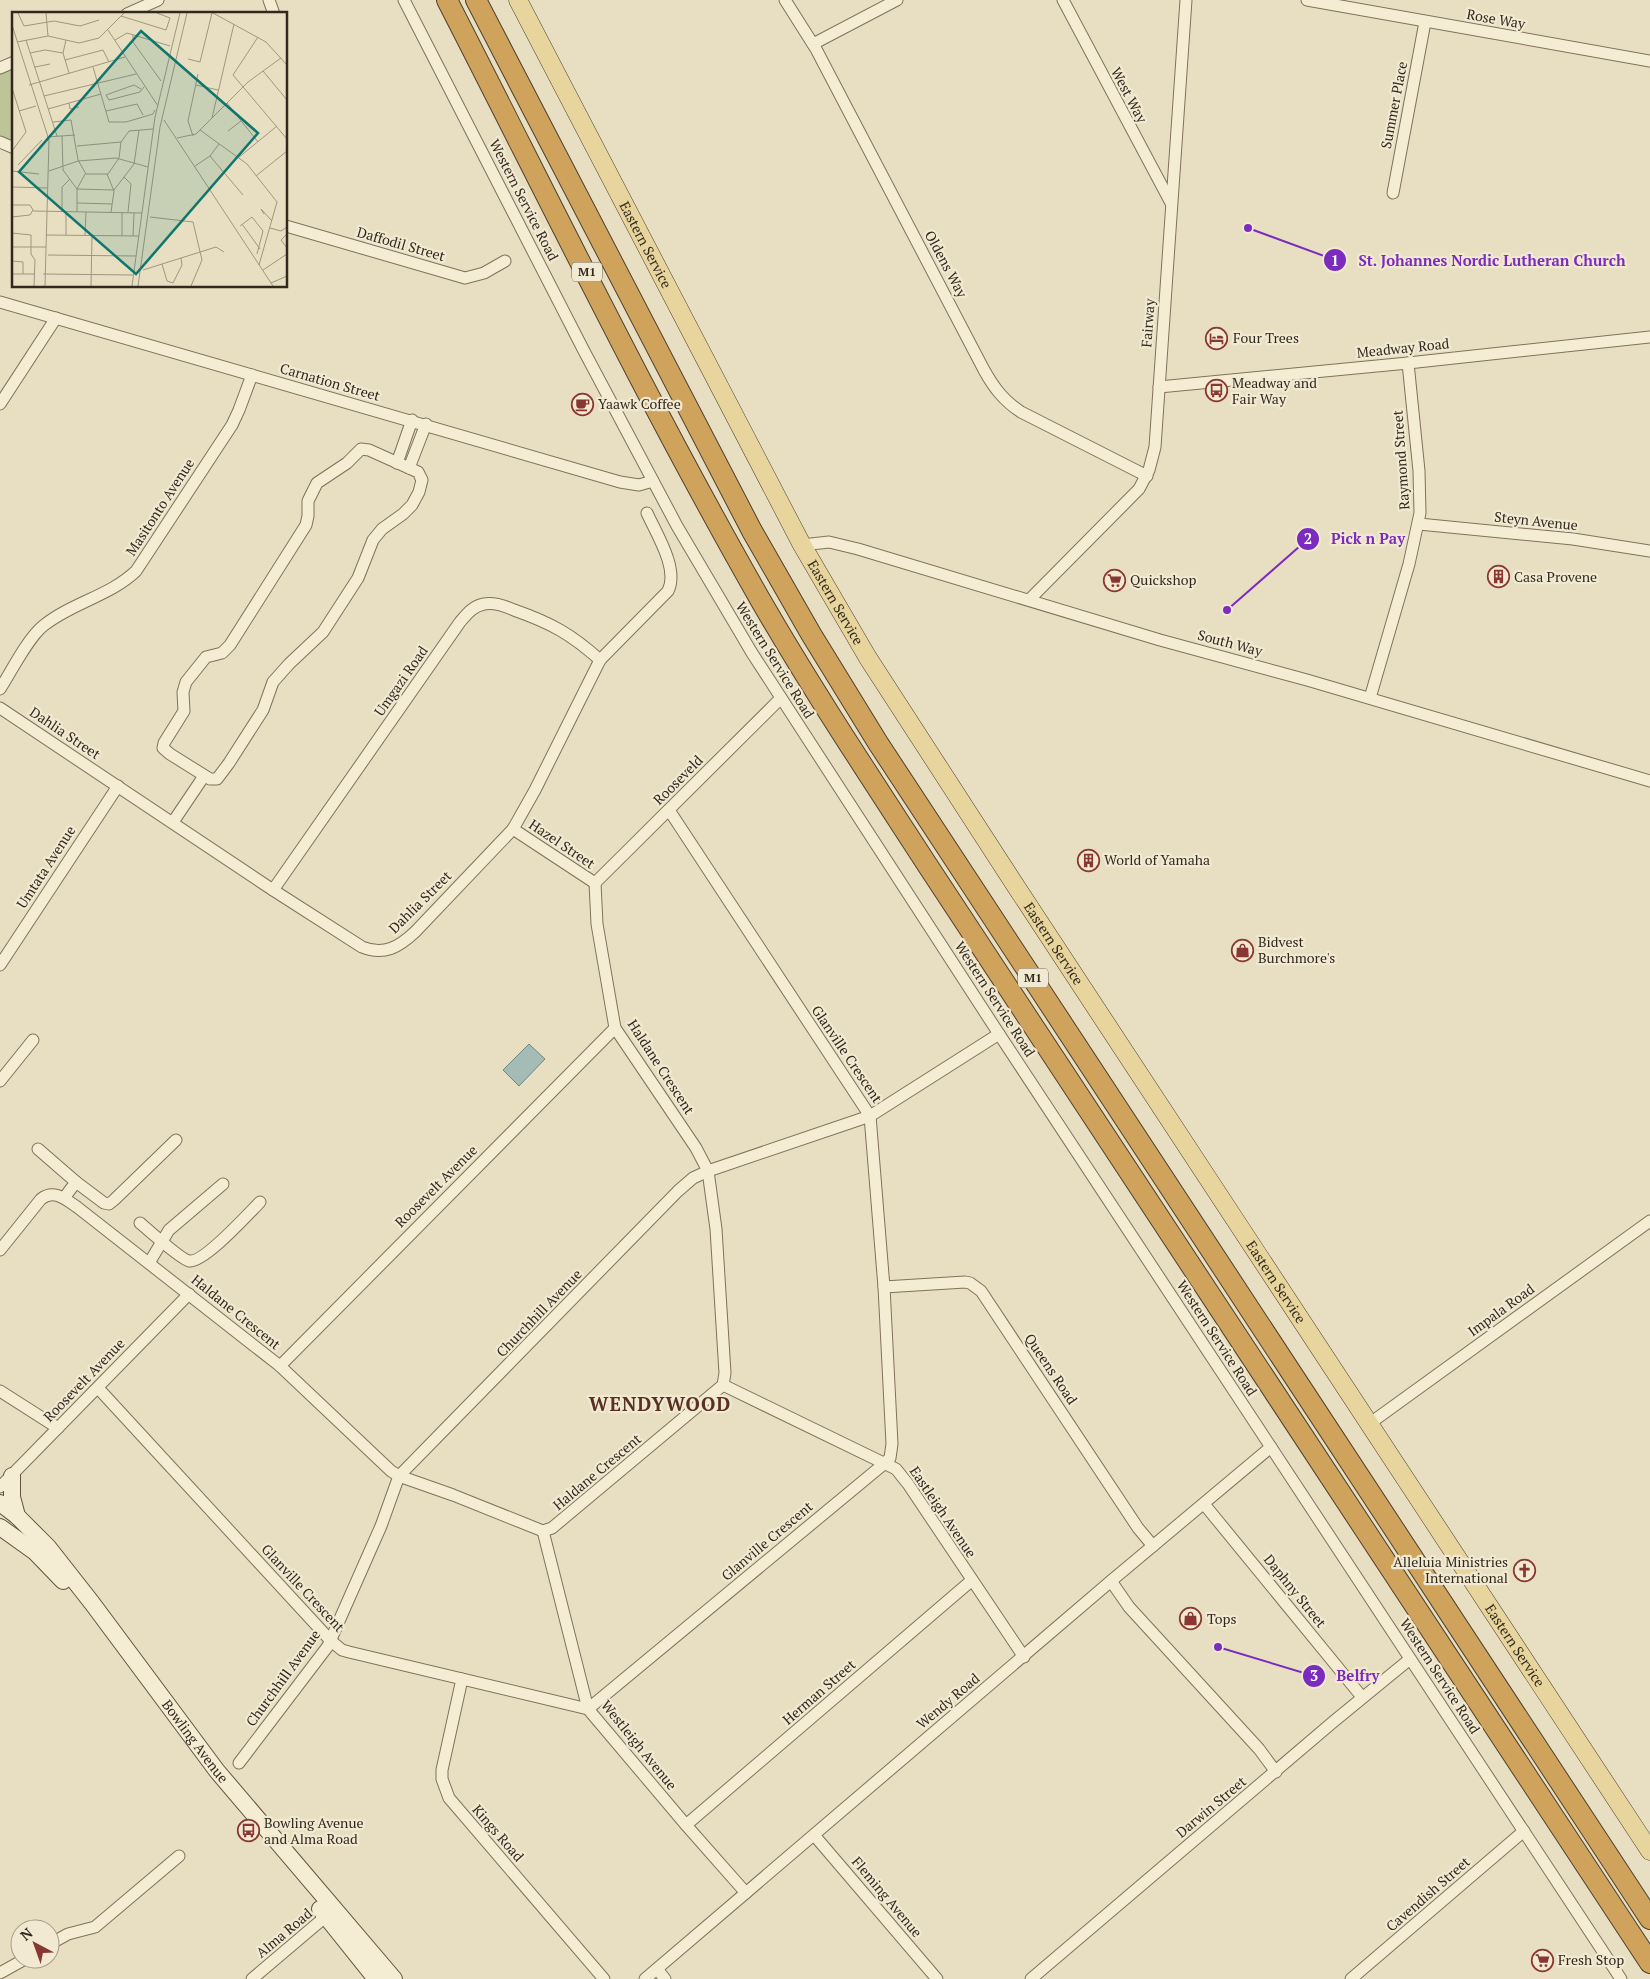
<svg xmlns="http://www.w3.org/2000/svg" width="1650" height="1979" viewBox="0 0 1650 1979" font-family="'PT Serif',serif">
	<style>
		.green { fill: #bdc598 }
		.water { fill: #a4bbb6; stroke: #6c8883 }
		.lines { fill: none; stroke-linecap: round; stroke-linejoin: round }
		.minor-casing { stroke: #80715b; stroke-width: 13 }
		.secondary-casing { stroke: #62523f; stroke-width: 18 }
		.primary-casing { stroke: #4e402f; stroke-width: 19 }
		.motorway-casing { stroke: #4e402f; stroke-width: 22 }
		.minor { stroke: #f4edd4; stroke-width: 11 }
		.secondary { stroke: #f4edd4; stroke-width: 16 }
		.primary { stroke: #e8d59d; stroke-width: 18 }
		.motorway { stroke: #cfa35b; stroke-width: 20 }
		.labels { text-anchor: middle; stroke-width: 4.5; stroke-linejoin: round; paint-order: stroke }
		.shield { fill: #f1e9d1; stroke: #6b6354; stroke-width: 1 }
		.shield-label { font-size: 12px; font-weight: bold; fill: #32291e }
		.street-label { font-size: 14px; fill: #32291e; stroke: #f1e9d1 }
		.poi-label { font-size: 14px; fill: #32291e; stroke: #f1e9d1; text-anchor: start }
		.district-label { font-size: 19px; font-weight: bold; letter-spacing: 1px; fill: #593122; stroke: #f1e9d1 }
		.inset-road { fill: none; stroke: #9f9680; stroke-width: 1 }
		.view { fill: #0f766e; fill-opacity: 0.15; stroke: #0f766e; stroke-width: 2.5 }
		.inset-edge { fill: none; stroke: #32291e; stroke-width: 2.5 }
		.leader { fill: none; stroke: #7b2cbf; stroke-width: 2 }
		.callout-dot { fill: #7b2cbf; stroke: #f1e9d1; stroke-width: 2 }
		.mark-label { font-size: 15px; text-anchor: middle; font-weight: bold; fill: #fff }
		.callout-label { font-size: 15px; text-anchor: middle; font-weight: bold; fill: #7b2cbf; stroke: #f1e9d1; stroke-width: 4.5; stroke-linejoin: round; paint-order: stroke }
	</style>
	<rect width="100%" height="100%" fill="#e8dfc2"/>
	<!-- green -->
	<path class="green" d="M14,62v84l-14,-9v-69z"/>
	<!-- water -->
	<path class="water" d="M529,1044l16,15 -26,27 -16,-16z"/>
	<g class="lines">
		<defs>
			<g id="minor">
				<path d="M269,0l5,14"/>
				<path d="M404,0l180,351 93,175 75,127 247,381 622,945"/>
				<path d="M785,0l31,49 168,321c10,18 20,31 37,42l126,64"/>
				<path d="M1063,0l108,203"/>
				<path d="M1307,0l343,61"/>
				<path d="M127,14l31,-14"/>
				<path d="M813,44l84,-44"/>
				<path d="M0,68l14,-6"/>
				<path d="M0,142l14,6"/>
				<path d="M1393,193l32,-171"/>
				<path d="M286,226l179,52 19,-5 21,-12"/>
				<path d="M0,302l620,180 19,3 14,-4"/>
				<path d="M1159,387l249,-24 242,-26"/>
				<path d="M0,404l56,-86"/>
				<path d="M361,449l8,1 49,22 4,8 -3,12 -7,13 -9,9 -21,15 -9,11 -15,38 -35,54 -34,32 -16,18 -10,28 -34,53 -12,16h-7l-40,-25 -7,-6 1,-5 20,-32 -1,-19 3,-10 20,-25 16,-4 8,-8 76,-120 2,-9v-15l9,-18 30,-20z"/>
				<path d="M397,463l15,-43"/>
				<path d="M409,468l17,-44"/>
				<path d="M1419,524l154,15 77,12"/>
				<path d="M802,545l27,-3 29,7 302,91 147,40 343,101"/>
				<path d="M1029,600l110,-111 10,-19 6,-23 31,-447"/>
				<path d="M0,689c11,-17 28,-51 43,-63 28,-23 67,-30 93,-55l96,-146 7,-15 13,-35"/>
				<path d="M1370,698l39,-134 11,-51 -1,-42 -11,-108"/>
				<path d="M0,708l273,182 89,57c22,9 37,0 53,-15l98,-103 22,-39 65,-130 68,-69c11,-22 -11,-56 -21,-78"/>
				<path d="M173,822l31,-46"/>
				<path d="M513,829l82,54"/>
				<path d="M595,883l186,-185"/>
				<path d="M273,890l187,-268c7,-8 13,-16 24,-18 10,-2 21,2 30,6 37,13 57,24 86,50"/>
				<path d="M0,965l118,-179"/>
				<path d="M0,1081l33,-41"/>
				<path d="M38,1149l38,33 -12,16"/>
				<path d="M76,1182l28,21 5,1 5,-4 62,-60"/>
				<path d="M140,1223c8,7 42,37 49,38 15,2 60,-48 71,-59"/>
				<path d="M0,1250l41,-51c13,-10 24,0 36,8l203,159 111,105 8,5 54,19 90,36 9,-3 171,-143 2,-12 -9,-144 -8,-58 -12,-23 -81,-120 -18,-104 -2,-41"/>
				<path d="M149,1263l20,-33 54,-46"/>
				<path d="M884,1287l81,-5 5,1 11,8 157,237 15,18"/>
				<path d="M280,1366l335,-338"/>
				<path d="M723,1385l173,84 12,15 116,173"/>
				<path d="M98,1388l233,253 11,9 7,2 239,57 297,-246 5,-5 2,-14 -8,-157 -14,-171 -201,-306"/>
				<path d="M0,1391l58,37"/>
				<path d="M1369,1424l281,-203"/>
				<path d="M0,1487l189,-193"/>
				<path d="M1204,1504l158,193"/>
				<path d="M543,1531l45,178 98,116 60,68"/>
				<path d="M1111,1581l18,26 130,142 17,23"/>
				<path d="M462,1679l-20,91v9l7,19 155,181"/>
				<path d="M239,1763l89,-117 53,-120 18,-50 279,-285 15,-13 15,-7 162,-55 129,-82"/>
				<path d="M686,1825l285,-244"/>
				<path d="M814,1835l123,144"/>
				<path d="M50,1944l18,-10 27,-7 84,-71"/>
				<path d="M657,1969l8,10"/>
				<path d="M0,1973l25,-14"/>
				<path d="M252,1979l79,-67"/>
				<path d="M645,1979l466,-398 160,-134"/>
				<path d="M1031,1979l302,-257 77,-63"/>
				<path d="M1351,1979l173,-148"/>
			</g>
			<g id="secondary">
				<path d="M12,1476v21l5,19"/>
				<path id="s1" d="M0,1503l17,13 31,31 44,56 125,168 177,208"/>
				<path d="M0,1527l35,25 28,29"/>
				<path d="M320,1909l56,70"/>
			</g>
			<g id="primary">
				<path id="s2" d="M518,0l284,545 66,113 149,230 633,963"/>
			</g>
			<g id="motorway">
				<path d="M447,0c103,201 202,405 314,601 52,90 110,177 167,265l722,1097"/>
				<path d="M476,0l276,531 59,103 67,109 772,1176"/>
			</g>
		</defs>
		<!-- minor casing -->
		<use href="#minor" class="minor-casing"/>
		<!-- secondary casing -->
		<use href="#secondary" class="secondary-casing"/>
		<!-- primary casing -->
		<use href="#primary" class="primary-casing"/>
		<!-- motorway casing -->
		<use href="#motorway" class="motorway-casing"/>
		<!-- minor -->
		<use href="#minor" class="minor"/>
		<!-- secondary -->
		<use href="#secondary" class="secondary"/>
		<!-- primary -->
		<use href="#primary" class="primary"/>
		<!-- motorway -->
		<use href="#motorway" class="motorway"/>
	</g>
	<!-- icons -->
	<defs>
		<symbol id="hotel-ring" viewBox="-11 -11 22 22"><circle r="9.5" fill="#f1e9d1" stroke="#883732" stroke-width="1.5"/><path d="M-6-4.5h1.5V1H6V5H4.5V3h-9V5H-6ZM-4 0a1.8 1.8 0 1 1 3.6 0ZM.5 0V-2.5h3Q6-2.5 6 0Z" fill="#883732"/></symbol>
		<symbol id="bus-ring" viewBox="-11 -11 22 22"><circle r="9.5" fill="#f1e9d1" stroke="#883732" stroke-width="1.5"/><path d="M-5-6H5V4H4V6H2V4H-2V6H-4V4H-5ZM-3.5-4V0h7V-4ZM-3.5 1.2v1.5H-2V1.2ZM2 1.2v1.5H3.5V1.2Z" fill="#883732"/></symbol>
		<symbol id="cafe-ring" viewBox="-11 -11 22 22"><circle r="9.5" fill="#f1e9d1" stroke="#883732" stroke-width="1.5"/><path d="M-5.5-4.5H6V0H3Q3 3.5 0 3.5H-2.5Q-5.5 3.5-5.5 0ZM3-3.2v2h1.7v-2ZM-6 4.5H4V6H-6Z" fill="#883732"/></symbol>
		<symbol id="building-ring" viewBox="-11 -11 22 22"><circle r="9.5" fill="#f1e9d1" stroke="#883732" stroke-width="1.5"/><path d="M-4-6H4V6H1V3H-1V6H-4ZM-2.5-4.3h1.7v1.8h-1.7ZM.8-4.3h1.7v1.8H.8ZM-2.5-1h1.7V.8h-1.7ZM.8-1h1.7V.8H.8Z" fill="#883732"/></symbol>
		<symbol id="supermarket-ring" viewBox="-11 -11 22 22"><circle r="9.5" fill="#f1e9d1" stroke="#883732" stroke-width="1.5"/><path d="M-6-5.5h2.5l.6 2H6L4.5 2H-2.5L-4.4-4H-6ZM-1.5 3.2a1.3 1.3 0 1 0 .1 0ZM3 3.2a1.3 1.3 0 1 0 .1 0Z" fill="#883732"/></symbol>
		<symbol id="shop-ring" viewBox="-11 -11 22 22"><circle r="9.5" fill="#f1e9d1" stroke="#883732" stroke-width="1.5"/><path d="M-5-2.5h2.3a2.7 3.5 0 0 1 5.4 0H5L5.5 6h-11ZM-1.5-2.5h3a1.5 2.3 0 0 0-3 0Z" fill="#883732"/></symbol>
		<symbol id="church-ring" viewBox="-11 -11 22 22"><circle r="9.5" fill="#f1e9d1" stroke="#883732" stroke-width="1.5"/><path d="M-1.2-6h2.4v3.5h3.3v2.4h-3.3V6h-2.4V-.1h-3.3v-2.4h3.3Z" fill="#883732"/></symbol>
	</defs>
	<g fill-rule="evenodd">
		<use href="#hotel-ring" x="1204" y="326" width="25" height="25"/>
		<use href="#bus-ring" x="1204" y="378" width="25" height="25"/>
		<use href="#cafe-ring" x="570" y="392" width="25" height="25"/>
		<use href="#building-ring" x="1486" y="564" width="25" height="25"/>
		<use href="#supermarket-ring" x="1102" y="568" width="25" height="25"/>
		<use href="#building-ring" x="1076" y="848" width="25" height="25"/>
		<use href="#shop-ring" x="1230" y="938" width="25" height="25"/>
		<use href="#church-ring" x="1512" y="1558" width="25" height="25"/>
		<use href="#shop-ring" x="1178" y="1606" width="25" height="25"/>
		<use href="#bus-ring" x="236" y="1818" width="25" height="25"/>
		<use href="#supermarket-ring" x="1530" y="1948" width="25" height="25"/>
	</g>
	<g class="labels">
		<!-- shield labels -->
		<g class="shield">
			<rect x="572" y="262.5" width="30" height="19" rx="4"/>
			<rect x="1018" y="968.5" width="30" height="19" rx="4"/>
		</g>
		<g class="shield-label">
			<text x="587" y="276">M1</text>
			<text x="1033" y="982">M1</text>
		</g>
		<!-- street labels -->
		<g class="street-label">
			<text transform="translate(1496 19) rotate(10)" y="5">Rose Way</text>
			<text transform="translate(1129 95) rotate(62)" y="5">West Way</text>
			<text transform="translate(1394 105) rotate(-79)" y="5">Summer Place</text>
			<text transform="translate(524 200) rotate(63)" y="5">Western Service Road</text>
			<text transform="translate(401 244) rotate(16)" y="5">Daffodil Street</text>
			<text dy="5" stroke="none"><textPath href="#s2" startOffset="276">Eastern Service</textPath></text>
			<text transform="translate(946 264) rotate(62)" y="5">Oldens Way</text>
			<text transform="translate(1148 323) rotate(-86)" y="5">Fairway</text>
			<text transform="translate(1403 348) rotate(-6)" y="5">Meadway Road</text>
			<text transform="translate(330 382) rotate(16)" y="5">Carnation Street</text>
			<text transform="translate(1401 460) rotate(-94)" y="5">Raymond Street</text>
			<text transform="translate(160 507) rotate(-57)" y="5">Masitonto Avenue</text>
			<text transform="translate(1536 521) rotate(6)" y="5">Steyn Avenue</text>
			<text dy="5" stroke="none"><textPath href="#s2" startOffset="681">Eastern Service</textPath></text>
			<text transform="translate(1230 643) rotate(15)" y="5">South Way</text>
			<text transform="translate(775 660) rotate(58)" y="5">Western Service Road</text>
			<text transform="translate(401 681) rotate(-55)" y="5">Umgazi Road</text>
			<text transform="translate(65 733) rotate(34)" y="5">Dahlia Street</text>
			<text transform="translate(678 780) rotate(-45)" y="5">Rooseveld</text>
			<text transform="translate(562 844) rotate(34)" y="5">Hazel Street</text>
			<text transform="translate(46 867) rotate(-57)" y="5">Umtata Avenue</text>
			<text transform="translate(420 902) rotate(-45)" y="5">Dahlia Street</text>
			<text dy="5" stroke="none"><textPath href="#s2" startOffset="1086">Eastern Service</textPath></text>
			<text transform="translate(995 999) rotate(57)" y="5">Western Service Road</text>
			<text transform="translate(847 1054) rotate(56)" y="5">Glanville Crescent</text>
			<text transform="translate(661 1067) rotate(57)" y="5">Haldane Crescent</text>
			<text transform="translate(436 1186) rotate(-45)" y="5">Roosevelt Avenue</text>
			<text dy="5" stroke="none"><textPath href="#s2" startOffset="1491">Eastern Service</textPath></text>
			<text transform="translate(1501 1310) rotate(-36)" y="5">Impala Road</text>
			<text transform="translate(236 1312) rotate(39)" y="5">Haldane Crescent</text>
			<text transform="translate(539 1313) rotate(-46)" y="5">Churchhill Avenue</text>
			<text transform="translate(1217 1338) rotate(57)" y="5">Western Service Road</text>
			<text transform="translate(1051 1369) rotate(56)" y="5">Queens Road</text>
			<text transform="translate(84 1380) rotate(-46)" y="5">Roosevelt Avenue</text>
			<text transform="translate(597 1472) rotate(-40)" y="5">Haldane Crescent</text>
			<text transform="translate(943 1512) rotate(56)" y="5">Eastleigh Avenue</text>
			<text transform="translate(767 1541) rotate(-40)" y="5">Glanville Crescent</text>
			<text transform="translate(303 1588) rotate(47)" y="5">Glanville Crescent</text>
			<text transform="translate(1295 1591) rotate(51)" y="5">Daphny Street</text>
			<text dy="5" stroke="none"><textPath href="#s2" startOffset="1926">Eastern Service</textPath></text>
			<text transform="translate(1440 1676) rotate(57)" y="5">Western Service Road</text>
			<text transform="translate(283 1678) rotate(-54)" y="5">Churchhill Avenue</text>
			<text transform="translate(819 1692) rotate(-41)" y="5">Herman Street</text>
			<text transform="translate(948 1701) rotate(-40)" y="5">Wendy Road</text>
			<text dy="5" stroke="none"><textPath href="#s1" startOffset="309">Bowling Avenue</textPath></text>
			<text transform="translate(639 1745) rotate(51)" y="5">Westleigh Avenue</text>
			<text transform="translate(1211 1807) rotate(-40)" y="5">Darwin Street</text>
			<text transform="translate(498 1833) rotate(49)" y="5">Kings Road</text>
			<text transform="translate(1428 1894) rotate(-41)" y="5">Cavendish Street</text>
			<text transform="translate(887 1897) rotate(50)" y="5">Fleming Avenue</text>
			<text transform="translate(284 1933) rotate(-40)" y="5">Alma Road</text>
		</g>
		<!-- poi labels -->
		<g class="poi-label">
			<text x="1233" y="343">Four Trees</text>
			<text x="1232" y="388">Meadway and<tspan x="1232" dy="16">Fair Way</tspan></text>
			<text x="598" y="409">Yaawk Coffee</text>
			<text x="1514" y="582">Casa Provene</text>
			<text x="1130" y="585">Quickshop</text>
			<text x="1104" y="865">World of Yamaha</text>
			<text x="1258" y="947">Bidvest<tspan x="1258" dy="16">Burchmore's</tspan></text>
			<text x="1508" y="1567" text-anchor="end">Alleluia Ministries<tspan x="1508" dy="16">International</tspan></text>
			<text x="1207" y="1624">Tops</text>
			<text x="264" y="1828">Bowling Avenue<tspan x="264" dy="16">and Alma Road</tspan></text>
			<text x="1558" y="1965">Fresh Stop</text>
		</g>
		<!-- district labels -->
		<g class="district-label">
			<text x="660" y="1411">WENDYWOOD</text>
		</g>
	</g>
	<!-- overview -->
	<g transform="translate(12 12)">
		<rect width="275" height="275" fill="#e8dfc2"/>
		<path class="inset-road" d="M6,1l6,13 30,-5 26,5 19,-6M34,1l2,23M201,1l53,29 21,23M109,4l45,14 4,-12 -13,-5M0,13l37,115 -4,146M96,18l50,76M121,23v7l28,39M246,25l-25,38 54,64M14,28l31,96M54,28l-3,13 6,20M103,28l12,-7 43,13M5,30l31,-6 31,7 20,-5 25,-25M18,41l15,-3 18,3M176,47l12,3 12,-49M53,48l38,-10 6,12M23,55l15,-3M81,55l16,55h17l27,-8 2,-4M251,59l24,29M17,73l96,-28M184,73l22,5M0,76l14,44 -14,19M129,77l-7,-4 -28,10 3,5 31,-8 4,-5M32,84l92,-22M57,91l1,6 9,-2M215,91l31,39M36,97l53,-15M7,99l17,-5M94,99l31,-7 6,11M200,106l22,-94M152,108l109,166M41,110l18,-2 7,40 8,14h22l11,-16 2,-16 8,-11M188,118l47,34 30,38 -18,63M117,119l24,-2M216,119l13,-10M50,124l1,34 14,19 37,1 20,-26 5,-34M181,124l-5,-15 10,-47M35,125l28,-2M165,126l19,-4 52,-52 33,-24M65,134l44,-4M198,144l33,39M226,146l39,-32M6,153l24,-25M183,154l15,-10 9,-12M0,159l27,3M37,159l29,-10 38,-3 32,9M95,162l7,17 -3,21M244,164l31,-25M112,165l7,7 -3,28M0,175l35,1M65,191l35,1M0,193h18l3,5 -3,5 -18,2M21,199l109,2M50,200v-25l8,-8M65,200v-23l8,-15M252,202l-3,-5 11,12M138,205l43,5 9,38 -11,26M230,212l18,25M228,214l12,-9 11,14 -6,23M258,216l11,3 6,-4M0,221l19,2v19l4,6 -1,26M275,222l-6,6 6,8M34,223l93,1M54,223v-23M73,224l1,-24M110,224v-24M121,224l1,-23M0,235h34M36,243l88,1M0,249l11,1v12M150,252l5,17 6,2 9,-18 -1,-7M131,258l73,-23 8,5M251,258l24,-16M0,262h23M31,262l91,1M259,271l16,-7M79,274l1,-50M120,274l23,-169 25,-104M126,274l22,-159 27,-114"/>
		<path class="view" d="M129,19l117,102 -122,141 -117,-102z"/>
		<rect width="275" height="275" class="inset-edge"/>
	</g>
	<!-- callouts -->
	<path class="leader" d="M1248 228L1335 260M1227 610L1308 539M1218 1647L1314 1676"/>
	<g class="callout-dot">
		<circle cx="1248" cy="228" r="5"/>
		<circle cx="1227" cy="610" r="5"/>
		<circle cx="1218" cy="1647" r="5"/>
		<circle cx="1335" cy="260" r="12"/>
		<circle cx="1308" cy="539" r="12"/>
		<circle cx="1314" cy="1676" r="12"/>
	</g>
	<g class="mark-label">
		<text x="1335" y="266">1</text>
		<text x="1308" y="544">2</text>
		<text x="1314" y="1681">3</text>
	</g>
	<g class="callout-label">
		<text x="1492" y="266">St. Johannes Nordic Lutheran Church</text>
		<text x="1368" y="544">Pick n Pay</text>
		<text x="1358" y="1681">Belfry</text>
	</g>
	<!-- north arrow -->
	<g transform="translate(35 1944) rotate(319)"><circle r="24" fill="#f1e9d1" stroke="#a59c89"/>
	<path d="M0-4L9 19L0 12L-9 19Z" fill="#883732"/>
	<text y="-8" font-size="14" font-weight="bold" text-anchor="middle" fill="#32291e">N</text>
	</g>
</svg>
